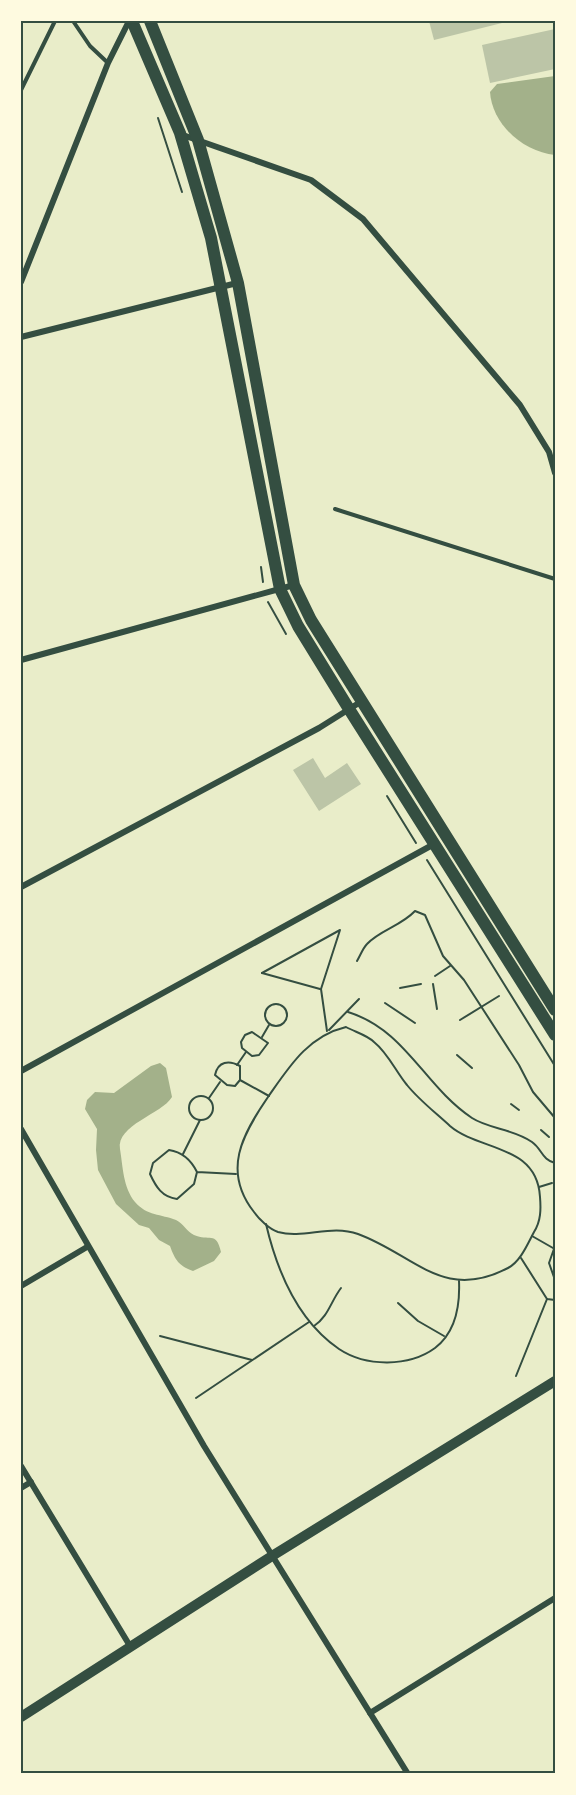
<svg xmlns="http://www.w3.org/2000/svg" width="576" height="1795" viewBox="0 0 576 1795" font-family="'Varela Round',sans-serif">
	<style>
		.water { fill: #a3b18a }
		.building { fill: #bcc5a7 }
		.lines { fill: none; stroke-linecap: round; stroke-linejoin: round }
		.path { stroke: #344e41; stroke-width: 2 }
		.service { stroke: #344e41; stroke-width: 4 }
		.minor { stroke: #344e41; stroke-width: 6 }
		.tertiary { stroke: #344e41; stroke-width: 10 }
		.secondary { stroke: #344e41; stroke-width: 12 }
		.neatline { fill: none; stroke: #344e41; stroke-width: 2 }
	</style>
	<rect width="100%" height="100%" fill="#e9edc9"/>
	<!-- water -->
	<g class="water">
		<path d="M555,76v79c-32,-3 -63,-31 -65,-63l7,-8z"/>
		<path d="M160,1063l6,5 6,29c-10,17 -56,28 -52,52 3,18 3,38 15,53 12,14 26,12 41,18 7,3 11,12 18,15 15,7 22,-5 27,17l-7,9 -21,10c-14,-5 -18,-11 -23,-25l-11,-6 -10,-12 -10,-3 -23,-21 -18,-34 -2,-20 1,-21 -12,-20 2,-9 8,-8 19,1 37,-27z"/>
	</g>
	<!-- building -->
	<g class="building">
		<path d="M429,21h77v1l-72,18z"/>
		<path d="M555,29v40l-65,14 -8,-38z"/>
		<path d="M313,758l12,20 22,-15 14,21 -42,27 -26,-41z"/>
	</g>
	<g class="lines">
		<!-- path -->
		<g class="path">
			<path d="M158,118l24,74"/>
			<path d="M261,567l2,15"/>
			<path d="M268,602l18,32"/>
			<path d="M387,796l29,47"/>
			<path d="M427,860l128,206"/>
			<path d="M357,961c3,-5 6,-13 10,-17 13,-14 34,-18 48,-33l10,4 18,41 21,24 55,85 14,27 22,26"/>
			<path d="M262,973l78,-43 -19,59 6,42"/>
			<path d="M262,973l58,16"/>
			<path d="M435,976l15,-10"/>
			<path d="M433,984l4,25"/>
			<path d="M400,988l21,-4"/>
			<path d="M385,1003l30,20"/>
			<circle cx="276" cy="1015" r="11"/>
			<path d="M348,1012c58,18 76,74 124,106 17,11 42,11 60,24 10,7 10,18 23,21"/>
			<path d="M460,1020l39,-24"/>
			<path d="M346,1027c9,5 21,8 28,15 14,11 22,30 33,43 12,15 29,28 43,41 29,25 87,18 90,71 1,12 1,24 -6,35 -6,11 -13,29 -26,36 -65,34 -93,-13 -150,-34 -27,-10 -54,5 -80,-2 -9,-3 -19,-13 -24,-20 -32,-41 -12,-77 14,-115 21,-30 40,-61 78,-70z"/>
			<path d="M329,1030l30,-31"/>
			<path d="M252,1032l16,11 -9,12 -7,1 -10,-8 -1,-6 4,-7z"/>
			<path d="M262,1037l7,-12"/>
			<path d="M457,1055l15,13"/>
			<path d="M237,1065l9,-13"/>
			<path d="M240,1080v-14c-11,-6 -22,-5 -25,9l12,10 8,1 5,-6 29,16"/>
			<circle cx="201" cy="1108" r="12"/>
			<path d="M209,1098l11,-16"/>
			<path d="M511,1104l8,6"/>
			<path d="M541,1130l8,7"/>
			<path d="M183,1154l17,-34"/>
			<path d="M197,1172l-3,12 -17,15c-15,-2 -21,-12 -27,-25l3,-11 16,-13c14,2 22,10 28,22l39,2"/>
			<path d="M539,1187l13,-4"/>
			<path d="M266,1224c11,47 32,97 73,125 27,18 70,18 96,-1 21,-16 25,-44 24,-67"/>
			<path d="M532,1236l21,12"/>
			<path d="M555,1246l-6,17 6,17"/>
			<path d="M521,1258l26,41 8,1"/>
			<path d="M398,1303l20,18 26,15"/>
			<path d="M314,1326c14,-9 17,-25 27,-38"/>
			<path d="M160,1336l92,24"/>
			<path d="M516,1376l31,-77"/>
			<path d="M196,1398l113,-76"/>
		</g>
		<!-- service -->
		<g class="service">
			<path d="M73,21l17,25 18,17"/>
			<path d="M21,90l34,-69"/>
			<path d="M335,509l220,70"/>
		</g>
		<!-- minor -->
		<g class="minor">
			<path d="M180,134l131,46 52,39 157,186 29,47 6,21"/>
			<path d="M21,282l87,-219 21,-42"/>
			<path d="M21,337l216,-54"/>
			<path d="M21,660l273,-75"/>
			<path d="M21,887l298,-159 43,-27"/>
			<path d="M21,1071l415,-228"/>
			<path d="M21,1129l183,317 204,328"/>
			<path d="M21,1286l66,-39"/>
			<path d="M21,1466l109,180"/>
			<path d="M21,1488l10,-6"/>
			<path d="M370,1713l185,-115"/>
		</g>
		<!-- tertiary -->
		<path class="tertiary" d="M21,1717l251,-161 283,-175"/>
		<!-- secondary -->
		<g class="secondary">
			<path d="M132,21l48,112 31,105 69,351 18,37 51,83 206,326"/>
			<path d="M150,21l48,119 40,143 56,302 17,35 244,390"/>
		</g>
	</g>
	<!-- border -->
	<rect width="576" height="1795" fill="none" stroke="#fefae0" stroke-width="45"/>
	<rect x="22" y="22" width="532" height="1750" class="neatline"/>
</svg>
